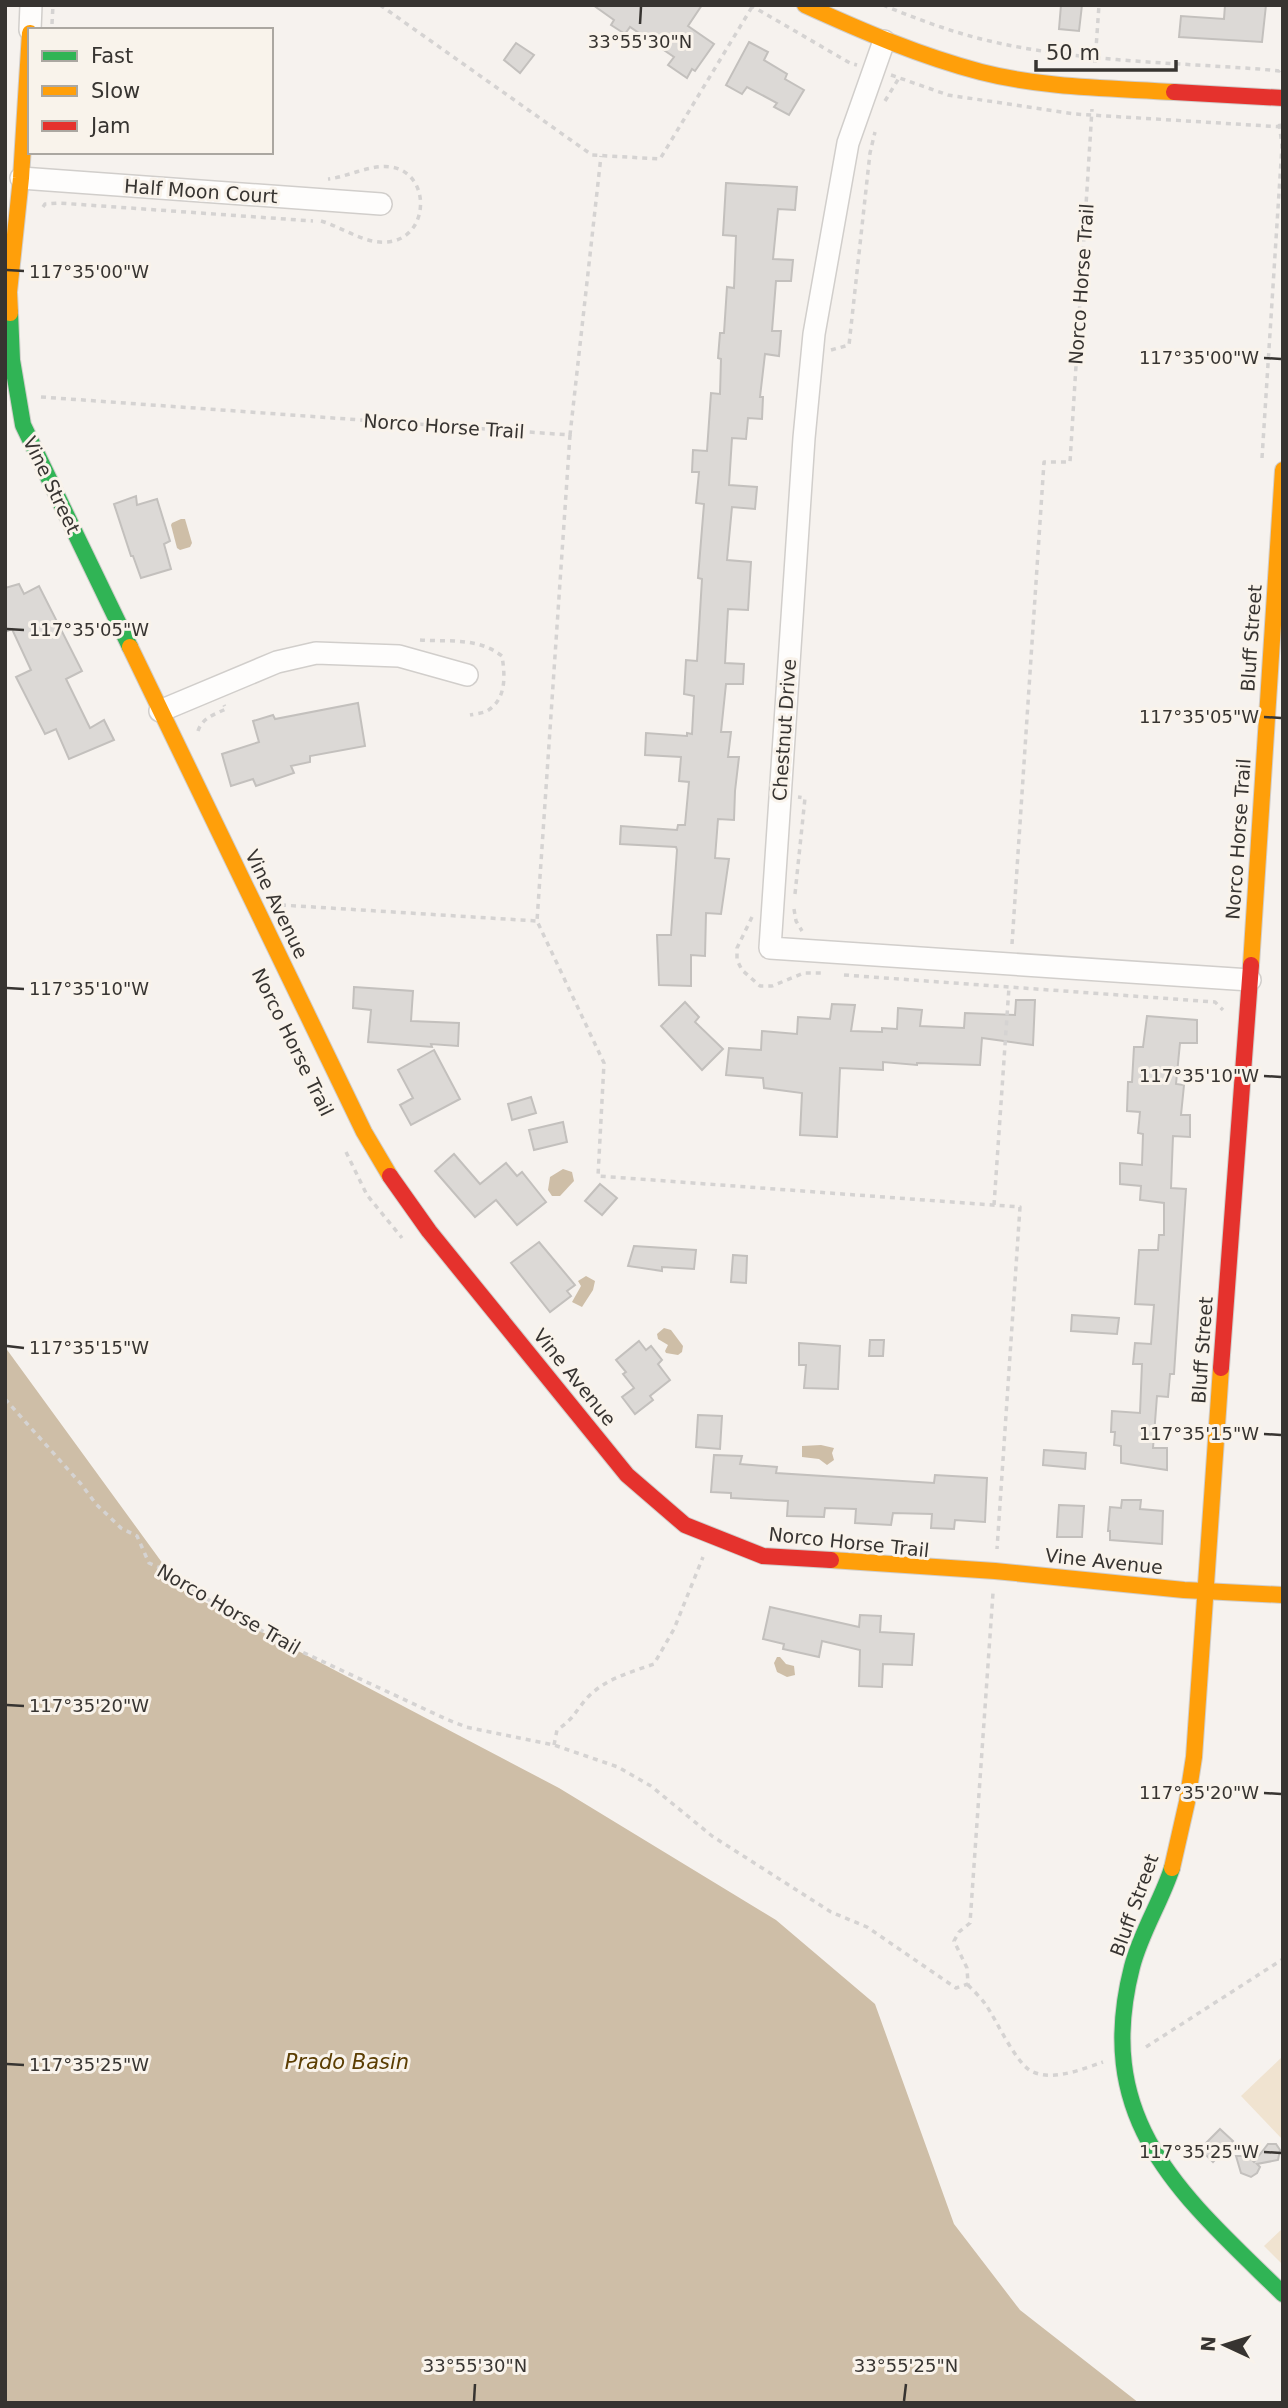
<svg xmlns="http://www.w3.org/2000/svg" width="1288" height="2408" viewBox="0 0 1288 2408" font-family="'DejaVu Sans',sans-serif">
	<style>
		.green { fill: #f0e3d0 }
		.water { fill: #cebea7 }
		.building { fill: #dcd9d6; stroke: #c3c0bd; stroke-width: 2 }
		.lines { fill: none; stroke-linecap: round; stroke-linejoin: round }
		.street-casing { stroke: #d1cecb; stroke-width: 24 }
		.fast-casing { stroke: #d1cecb; stroke-width: 18 }
		.slow-casing { stroke: #d1cecb; stroke-width: 18 }
		.jam-casing { stroke: #d1cecb; stroke-width: 18 }
		.path { stroke: #d5d3d2; stroke-width: 3.5; stroke-dasharray: 5 5; stroke-linecap: butt }
		.street { stroke: #fefdfc; stroke-width: 21 }
		.fast { stroke: #30b455; stroke-width: 16 }
		.slow { stroke: #ff9f0a; stroke-width: 16 }
		.jam { stroke: #e5322d; stroke-width: 16 }
		.ticks { fill: none; stroke: #373431; stroke-width: 2.5 }
		.labels { text-anchor: middle; stroke-width: 6; stroke-linejoin: round; paint-order: stroke }
		.street-label { font-size: 19px; fill: #373431; stroke: #f9f3eb }
		.water-label { font-size: 21px; font-style: italic; fill: #5b3d02; stroke: #f9f3eb }
		.ticks-label { font-size: 18px; text-anchor: middle; fill: #373431; stroke: #f9f3eb; stroke-width: 6; stroke-linejoin: round; paint-order: stroke }
	</style>
	<rect width="100%" height="100%" fill="#f6f2ee"/>
	<!-- green -->
	<g class="green">
		<path d="M1283,2056v84l-42,-44z"/>
		<path d="M1283,2228v37l-19,-19z"/>
	</g>
	<!-- water -->
	<g class="water">
		<path d="M181,519h4l7,24 -2,4 -10,3 -3,-2 -6,-23 1,-2z"/>
		<path d="M563,1169l9,3 2,9 -14,15h-8l-4,-6 2,-13z"/>
		<path d="M586,1276l9,5 -2,9 -11,17 -10,-5 9,-16 -3,-5z"/>
		<path d="M664,1328l7,2 12,16 -1,6 -4,3 -12,-2 -1,-2 3,-6 -10,-6 -1,-5z"/>
		<path d="M5,1347l177,243 377,198 217,132 99,84 79,220 66,86 119,93h-1134z"/>
		<path d="M821,1445l13,3 -2,5 2,7 -7,5 -8,-6 -17,-2v-11z"/>
		<path d="M777,1657h3l6,7 8,2 1,9 -8,2 -10,-5 -3,-9z"/>
	</g>
	<!-- building -->
	<g class="building">
		<path d="M593,5h109l-14,21 26,18 -19,27 -3,-2 -5,9 -19,-13 6,-8 -44,-30 -5,7 -14,-9 3,-5z"/>
		<path d="M1061,5h21l-3,26 -20,-2z"/>
		<path d="M1225,5h41l-4,37 -83,-5 2,-21 43,3z"/>
		<path d="M749,42l19,10 -4,8 23,14 -2,5 19,11 -15,25 -15,-8 3,-4 -30,-16 -5,7 -16,-9z"/>
		<path d="M516,43l18,12 -14,18 -16,-13z"/>
		<path d="M726,183l71,4 -2,23 -17,-1 -5,50 20,1 -2,21h-15l-4,50h9l-2,25 -14,-2 -5,43h3l-1,22 -14,-1 -2,21 -14,-1 -3,47 28,2 -2,22 -23,-2 -5,53 24,2 -3,48 -20,-1 -3,54 19,1 -1,20h-17l-5,48h10l-3,25h11l-4,34 -1,29 -16,-1 -3,39 14,1 -8,55 -15,-1 -1,43 -14,-1v31l-32,-1 -2,-50h14l6,-85 -1,-3 -56,-3 1,-18 56,4 1,-5h7l4,-43 -10,-1 2,-24 -36,-2 1,-22 41,3v-3l5,1 2,-38 -10,-2 2,-34 11,1 5,-82 -4,-1 6,-74 -8,-1 3,-31h-7l1,-22 14,1 4,-58 9,1 1,-35 -3,-1 2,-25h4l3,-46 7,1 2,-52 -13,-1z"/>
		<path d="M136,496l1,9 20,-6 13,42 -6,3 7,25 -30,9 -8,-22h-2l-17,-52z"/>
		<path d="M19,584l5,10 15,-8 43,85 -16,8 24,49 14,-8 10,20 -45,19 -13,-30 -11,5 -29,-57 15,-7 -19,-41 -7,3v-44z"/>
		<path d="M358,703l7,43 -55,10v6l-19,4 3,7 -38,13 -3,-7 -22,7 -9,-32 37,-12 -6,-21 20,-6 2,4z"/>
		<path d="M354,987l59,4 -2,30 48,2 -1,23 -27,-2 1,3 -64,-5 3,-32 -18,-2z"/>
		<path d="M1016,1000h19l-2,45 -51,-7 -2,27 -63,-2v2l-34,-3v8l-43,-2 -3,69 -37,-2 2,-42 -38,-5 -1,-10 -37,-3 3,-27 32,2 1,-19 35,3 1,-17 32,2 2,-15 23,1 -4,26 31,1v-4l15,1 1,-21 24,2 -2,16 44,2 1,-15 50,2z"/>
		<path d="M685,1002l14,15 -4,5 28,27 -21,21 -41,-44z"/>
		<path d="M1147,1016l50,4v23h-17l-4,41 8,1 -3,30h9v22l-17,-1 -2,52 15,1 -12,185h-4l-2,23 -11,-1 -4,52h14v22l-46,-7v-17l-7,-1 1,-13h-4l1,-21 28,2 2,-49h-9l2,-21 16,1 3,-39 -19,-1 4,-54h19l1,-15h5v-32l-24,-3 1,-14 -21,-2v-21l22,2 1,-31 -5,-1 2,-21 -13,-1 1,-29h4l2,-35h9z"/>
		<path d="M434,1050l26,49 -49,26 -11,-20 13,-7 -15,-28z"/>
		<path d="M531,1097l5,16 -24,7 -4,-16z"/>
		<path d="M563,1122l4,20 -33,8 -5,-20z"/>
		<path d="M454,1154l26,30 26,-21 11,13 5,-4 24,30 -29,23 -21,-25 -21,17 -40,-46z"/>
		<path d="M600,1184l17,14 -15,17 -17,-14z"/>
		<path d="M539,1242l36,43 -8,6 4,5 -21,16 -39,-49z"/>
		<path d="M634,1246l62,4 -2,19 -32,-2v4l-34,-5z"/>
		<path d="M733,1255l14,1 -1,27 -15,-1z"/>
		<path d="M1072,1315l47,3 -2,16 -46,-3z"/>
		<path d="M870,1340h14l-1,16h-14z"/>
		<path d="M639,1341l7,9 5,-4 11,14 -4,4 12,16 -20,16 3,4 -18,14 -13,-17 12,-9 -11,-14 3,-2 -10,-12z"/>
		<path d="M799,1343l41,3 -2,43 -34,-1 2,-23h-7z"/>
		<path d="M698,1415l24,1 -2,33 -24,-2z"/>
		<path d="M1044,1450l42,3 -1,16 -42,-4z"/>
		<path d="M714,1455l28,1 -2,8 37,3 -1,6 158,10 1,-8 52,3 -2,44 -30,-2 -1,9 -23,-1 1,-14 -39,-1 -2,12 -36,-2 1,-14 -31,-1 -1,9 -37,-1 1,-15 -57,-3v-5l-20,-1z"/>
		<path d="M1122,1500h19l-1,9 23,2 -1,33 -52,-4v-9h-2l2,-24 11,1z"/>
		<path d="M1059,1505l25,1 -2,31h-25z"/>
		<path d="M770,1607l89,20 1,-12 21,1 -1,16 34,2 -2,31 -29,-1 -1,23 -23,-1 1,-36 -38,-9 -3,16 -36,-8 1,-5 -21,-5z"/>
		<path d="M1220,2129l13,12 -20,21 -13,-13z"/>
		<path d="M1268,2144h8l4,6 -2,10 -21,4 3,3 -3,6 -6,4 -10,-4 -5,-17h12l6,6z"/>
	</g>
	<g class="lines">
		<defs>
			<g id="street">
				<path d="M30,30l1,-25"/>
				<path d="M884,41l-36,102 -34,191 -10,104 -34,510 480,32"/>
				<path d="M21,178l360,26"/>
				<path d="M160,711l117,-49 39,-9 83,3 68,19"/>
			</g>
			<g id="fast">
				<path d="M10,313l2,47 11,65 107,222"/>
				<path d="M1172,1868c-11,34 -31,64 -40,99 -40,156 51,229 151,327"/>
			</g>
			<g id="slow">
				<path d="M805,5c57,26 115,51 176,67 62,16 129,16 193,20"/>
				<path d="M10,313l-1,-21 12,-114 9,-145"/>
				<path d="M130,647l234,485 26,44"/>
				<path d="M1251,965l32,-495"/>
				<path d="M831,1560l164,11 189,19 99,5"/>
				<path d="M1172,1868l15,-66 7,-45 27,-389"/>
			</g>
			<g id="jam">
				<path d="M1174,92l109,6"/>
				<path d="M390,1176l39,55 198,244 58,50 78,31 68,4"/>
				<path d="M1221,1368l30,-403"/>
			</g>
		</defs>
		<!-- street casing -->
		<use href="#street" class="street-casing"/>
		<!-- fast casing -->
		<use href="#fast" class="fast-casing"/>
		<!-- slow casing -->
		<use href="#slow" class="slow-casing"/>
		<!-- jam casing -->
		<use href="#jam" class="jam-casing"/>
		<!-- path -->
		<g class="path">
			<path d="M380,5l212,150 68,4 92,-152"/>
			<path d="M750,5l100,58 7,2"/>
			<path d="M883,5c26,11 53,21 80,29 92,27 201,28 296,35l20,2 4,-4"/>
			<path d="M52,24l1,-19"/>
			<path d="M1095,63l4,-58"/>
			<path d="M891,75l57,20 127,19 208,13"/>
			<path d="M885,101l14,-23"/>
			<path d="M43,207l2,-3 14,-1 254,18"/>
			<path d="M321,221c21,6 43,23 66,21 43,-3 45,-69 4,-75 -21,-3 -43,10 -63,12"/>
			<path d="M831,350l18,-5 21,-192 5,-21"/>
			<path d="M41,397l529,38 31,-279"/>
			<path d="M570,435l-33,486 67,142 -6,113 422,31 -23,342"/>
			<path d="M1262,458l20,-312 -3,-25"/>
			<path d="M420,640c28,2 58,-3 82,16 3,19 5,43 -15,55 -4,2 -12,3 -17,4"/>
			<path d="M198,731c4,-13 17,-17 28,-22l-2,-4"/>
			<path d="M795,894l10,-96 -7,-1"/>
			<path d="M281,905l256,16"/>
			<path d="M794,909l2,12 6,10"/>
			<path d="M752,917l-15,31v12l5,10 18,16h12l32,-13h18"/>
			<path d="M1012,944l32,-482h26l22,-353"/>
			<path d="M844,975l371,27 8,8"/>
			<path d="M346,1152l21,43 35,43"/>
			<path d="M994,1205l15,-218"/>
			<path d="M5,1399l76,85 15,20 25,24 16,8 12,27 23,10 28,22 85,49 161,75 20,8 88,18 64,22 33,19 61,50 119,76 36,15 89,61 12,-4 -1,-16 -13,-27 5,-9 11,-9 23,-330"/>
			<path d="M554,1745l3,-15c18,-12 18,-19 31,-33 17,-18 43,-25 66,-33l20,-35 29,-72"/>
			<path d="M968,1985c6,6 13,13 18,20 11,16 31,61 47,67 21,9 50,-3 70,-10"/>
			<path d="M1146,2047l137,-88"/>
		</g>
		<!-- street -->
		<use href="#street" class="street"/>
		<!-- fast -->
		<use href="#fast" class="fast"/>
		<!-- slow -->
		<use href="#slow" class="slow"/>
		<!-- jam -->
		<use href="#jam" class="jam"/>
	</g>
	<!-- ticks -->
	<path class="ticks" d="M640,24l1,-17M7,270l17,1M1264,358l17,1M7,629l17,1M1264,717l17,1M7,988l17,1M1264,1076l17,1M7,1346l17,2M1264,1434l17,1M7,1705l17,1M1264,1793l17,1M7,2064l17,1M1264,2152l17,1M474,2401l1,-17M904,2401l2,-17"/>
	<g class="labels">
		<!-- street labels -->
		<g class="street-label">
			<text transform="translate(201 191) rotate(4)" y="7">Half Moon Court</text>
			<text transform="translate(1081 284) rotate(-86)" y="7">Norco Horse Trail</text>
			<text transform="translate(444 426) rotate(4)" y="7">Norco Horse Trail</text>
			<text transform="translate(52 485) rotate(64)" y="7">Vine Street</text>
			<text transform="translate(1251 638) rotate(-86)" y="7">Bluff Street</text>
			<text transform="translate(784 730) rotate(-86)" y="7">Chestnut Drive</text>
			<text transform="translate(1238 839) rotate(-86)" y="7">Norco Horse Trail</text>
			<text transform="translate(277 904) rotate(64)" y="7">Vine Avenue</text>
			<text transform="translate(293 1042) rotate(64)" y="7">Norco Horse Trail</text>
			<text transform="translate(1202 1350) rotate(-86)" y="7">Bluff Street</text>
			<text transform="translate(575 1377) rotate(51)" y="7">Vine Avenue</text>
			<text transform="translate(849 1542) rotate(6)" y="7">Norco Horse Trail</text>
			<text transform="translate(1104 1561) rotate(6)" y="7">Vine Avenue</text>
			<text transform="translate(229 1609) rotate(30)" y="7">Norco Horse Trail</text>
			<text transform="translate(1134 1905) rotate(-70)" y="7">Bluff Street</text>
		</g>
		<!-- water labels -->
		<g class="water-label">
			<text x="347" y="2069">Prado Basin</text>
		</g>
	</g>
	<g class="ticks-label">
		<text x="640" y="48">33°55'30"N</text>
		<text x="89" y="278">117°35'00"W</text>
		<text x="1199" y="364">117°35'00"W</text>
		<text x="89" y="636">117°35'05"W</text>
		<text x="1199" y="723">117°35'05"W</text>
		<text x="89" y="995">117°35'10"W</text>
		<text x="1199" y="1082">117°35'10"W</text>
		<text x="89" y="1354">117°35'15"W</text>
		<text x="1199" y="1440">117°35'15"W</text>
		<text x="89" y="1712">117°35'20"W</text>
		<text x="1199" y="1799">117°35'20"W</text>
		<text x="89" y="2071">117°35'25"W</text>
		<text x="1199" y="2158">117°35'25"W</text>
		<text x="475" y="2372">33°55'30"N</text>
		<text x="906" y="2372">33°55'25"N</text>
	</g>
	<!-- border -->
	<rect width="1288" height="2408" fill="none" stroke="#373431" stroke-width="14"/>
	<!-- legend -->
	<rect x="28" y="28" width="245" height="126" fill="#f9f3eb" stroke="#aba7a1" stroke-width="2"/>
	<rect x="42" y="51" width="35" height="10" fill="#30b455" stroke="#aba7a1" stroke-width="2"/>
	<text x="91" y="63" font-size="21" fill="#373431">Fast</text>
	<rect x="42" y="86" width="35" height="10" fill="#ff9f0a" stroke="#aba7a1" stroke-width="2"/>
	<text x="91" y="98" font-size="21" fill="#373431">Slow</text>
	<rect x="42" y="121" width="35" height="10" fill="#e5322d" stroke="#aba7a1" stroke-width="2"/>
	<text x="91" y="133" font-size="21" fill="#373431">Jam</text>
	<!-- north arrow -->
	<g transform="translate(1225 2345) rotate(274)" stroke="#f9f3eb" stroke-width="5" paint-order="stroke">
	<path d="M0-5L12 26L0 18L-12 26Z" fill="#373431"/>
	<text y="-10" font-size="19" font-weight="bold" text-anchor="middle" fill="#373431">N</text>
	</g>
	<!-- scale -->
	<path d="M1036 60v10h140v-10" fill="none" stroke="#373431" stroke-width="3.5"/>
	<text x="1046" y="60" font-size="21" fill="#373431" stroke="#f9f3eb" stroke-width="5" paint-order="stroke">50 m</text>
</svg>
